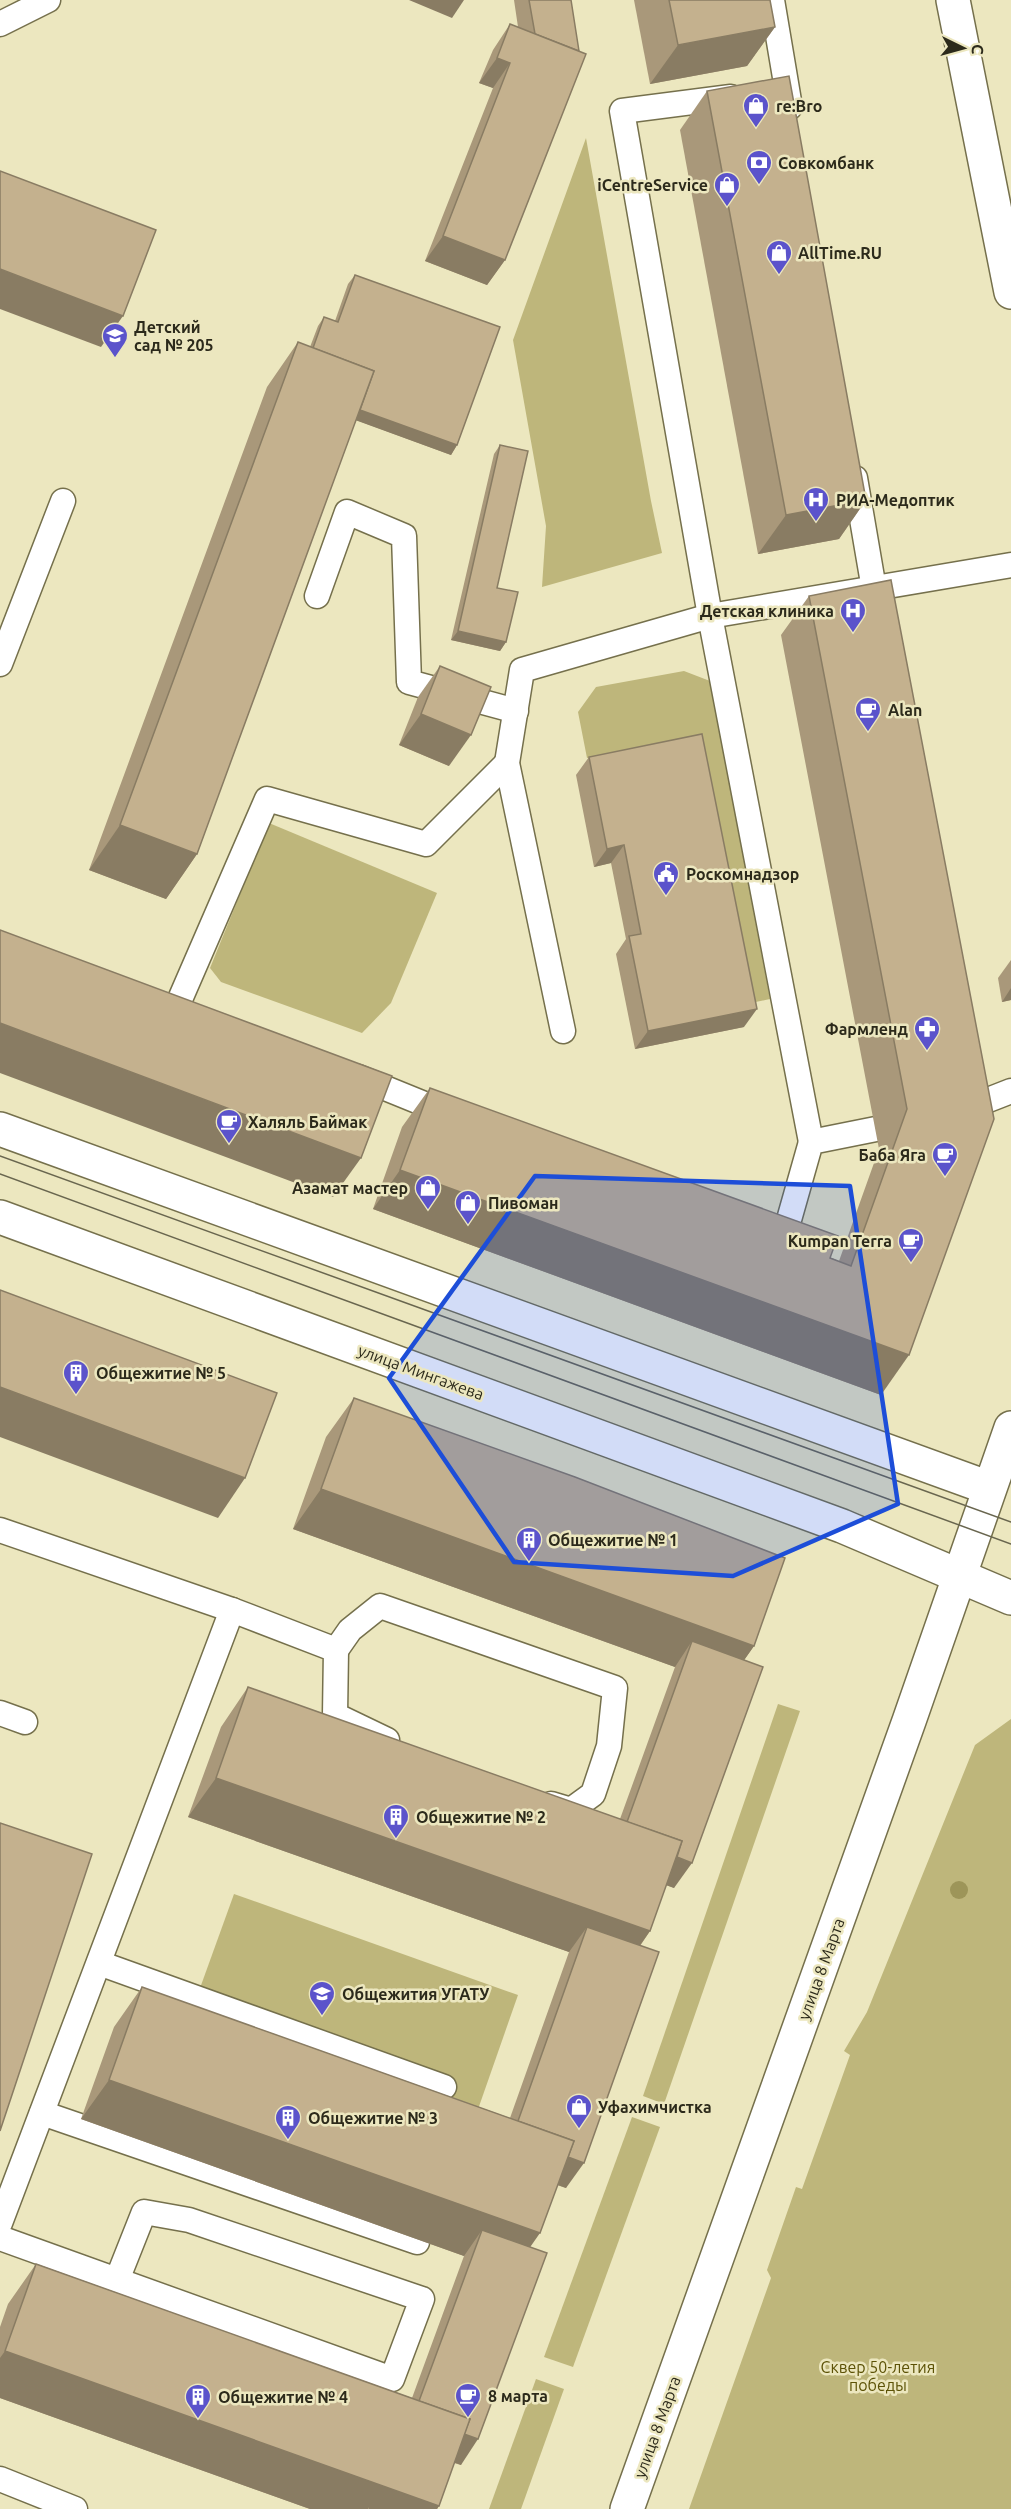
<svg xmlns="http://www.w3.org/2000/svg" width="1011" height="2509" viewBox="0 0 1011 2509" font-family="Ubuntu,sans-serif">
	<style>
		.green { fill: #beb67b }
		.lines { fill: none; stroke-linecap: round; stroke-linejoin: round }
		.lane-casing { stroke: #75704c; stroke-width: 27 }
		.secondary-casing { stroke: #75704c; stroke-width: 36 }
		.lane { stroke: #fff; stroke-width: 24 }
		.secondary { stroke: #fff; stroke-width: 33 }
		.tram { stroke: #69664f; stroke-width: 1.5 }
		.tree { fill: #9d9559 }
		.wall { fill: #a9987a }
		.shaded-wall { fill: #897c63 }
		.building { fill: #c4b18e; stroke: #897c63; stroke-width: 1.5 }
		.marked { fill: #1d4ed8; fill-opacity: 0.2; stroke: #1d4ed8; stroke-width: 4.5; stroke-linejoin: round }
		.labels { text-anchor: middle; stroke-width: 5; stroke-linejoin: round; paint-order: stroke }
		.poi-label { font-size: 16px; font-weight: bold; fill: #2c2a1b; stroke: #ece7bf; text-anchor: start }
		.street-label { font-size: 16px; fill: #2c2a1b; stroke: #ece7bf }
		.park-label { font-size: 16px; fill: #5c5206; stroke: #ece7bf }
	</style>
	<rect width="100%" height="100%" fill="#ece7bf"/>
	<!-- green -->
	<g class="green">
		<path d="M586,138l65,363 11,52 -120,34 4,-61 -33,-186z"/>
		<path d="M684,671l26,10 60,318 -24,5 -48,-266 -111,20 -9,-46 18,-25z"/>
		<path d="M269,823l168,70 -46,110 -29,30 -141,-51 -11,-14z"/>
		<path d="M778,1704l22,7 -136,393 -21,-8z"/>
		<path d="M1011,1719v790h-322l82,-231 -4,-8 29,-83 6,2 48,-134 -6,-4 23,-39 108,-267z"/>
		<path d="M234,1894l284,101 -42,120 -285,-102z"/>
		<path d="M632,2117l28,10 -87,240 -29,-10z"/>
		<path d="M536,2379l28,10 -43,120h-32z"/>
	</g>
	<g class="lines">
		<defs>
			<g id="lane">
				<path d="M772,0l18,107"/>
				<path d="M0,24l48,-24"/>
				<path d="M731,97l-109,14 88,505 101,526"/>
				<path d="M855,478l19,111"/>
				<path d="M317,596l30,-84 57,24 5,146 107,29"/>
				<path d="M0,664l63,-163"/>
				<path d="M178,1004l89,-205 159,45 81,-81"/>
				<path d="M563,1031l-56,-268 15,-93 188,-54 301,-51"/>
				<path d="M358,1077l91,37"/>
				<path d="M960,1111l51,-20"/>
				<path d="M781,1248l30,-106 65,-13"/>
				<path d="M0,1530l232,80 104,40 -1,65 52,25"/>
				<path d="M336,1650l14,-20 30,-24 235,82 -6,58 -16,48 -22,16 -20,-6"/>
				<path d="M0,1713l25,9"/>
				<path d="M99,1963l345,124"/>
				<path d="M42,2113l375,129"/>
				<path d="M0,2223l232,-613"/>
				<path d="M0,2238l392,141 30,-80 -233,-79 -45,-8 -27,68"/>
				<path d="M0,2479l75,30"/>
			</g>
			<g id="secondary">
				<path d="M953,0l58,292"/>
				<path d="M0,1129l989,359"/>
				<path d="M0,1217l842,309 169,72"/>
				<path d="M627,2509l282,-788 102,-293"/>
			</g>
		</defs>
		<!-- lane casing -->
		<use href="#lane" class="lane-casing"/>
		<!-- secondary casing -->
		<use href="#secondary" class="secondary-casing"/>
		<!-- lane -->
		<use href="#lane" class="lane"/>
		<!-- secondary -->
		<use href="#secondary" class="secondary"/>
		<!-- tram -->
		<g class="tram">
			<path d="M0,1156l1011,366"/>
			<path d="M0,1174l1011,370"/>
		</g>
	</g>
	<!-- trees -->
	<circle class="tree" cx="959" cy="1890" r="9"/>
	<!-- wall -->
	<g class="wall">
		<path d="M514,0h57l-66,260 -18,25 -62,-24 68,-173 -14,-5 14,-33 17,-26 8,3z"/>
		<path d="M634,0h136l5,27 -28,39 -97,18z"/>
		<path d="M707,91l159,409 -27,39 -81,15 -78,-424z"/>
		<path d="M355,275l102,170 -6,10 -95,-35 -159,434 -31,45 -77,-29 178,-483 31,-45 12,5 8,-21 6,-9 11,4 13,-37z"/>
		<path d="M500,445l-3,143 9,54 -6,9 -49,-11 43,-186z"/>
		<path d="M809,596l185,523 -113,276 -508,-186 29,-82 28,-39 409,173 40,-112 -98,-514z"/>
		<path d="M440,666l9,100 -50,-21 19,-48z"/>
		<path d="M589,757l155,270 -109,22 -19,-95 10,-15 -15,-76 -17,4 -18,-92z"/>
		<path d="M1011,960v40l-9,2 -4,-24z"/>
		<path d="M354,1398l400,248 -10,14 -70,228 -8,-3 -16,46 -10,15 -74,242 -9,-3 -27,62 -69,218 -7,-2 -15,43 -2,3h-127l-310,-111v-71l8,-23 28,-40 376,134 52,-142 -383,-137 33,-92 28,-40 368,131 59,-166 -381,-135 33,-90 27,-40 372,132 55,-152 -382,-138 33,-92z"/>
	</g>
	<!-- shaded-wall -->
	<g class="shaded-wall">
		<path d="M409,0h55l-12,18z"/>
		<path d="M775,27l-28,39 -97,18 28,-39z"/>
		<path d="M497,58l13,5 -17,25 -14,-5z"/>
		<path d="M443,236l62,24 -18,25 -62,-24z"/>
		<path d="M0,269l123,47 -22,31 -101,-38z"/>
		<path d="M310,392l147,53 -6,10 -148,-54z"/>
		<path d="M866,500l-27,39 -81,15 28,-39z"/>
		<path d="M458,631l48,11 -6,9 -49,-11z"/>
		<path d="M421,714l50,21 -22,31 -50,-21z"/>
		<path d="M120,825l77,29 -31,45 -77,-29z"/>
		<path d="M624,845l-13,18 -17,4 13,-18z"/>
		<path d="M1011,988v12l-9,2z"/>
		<path d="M757,1009l-13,18 -109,22 13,-18z"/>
		<path d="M0,1023l361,135 -28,39 -333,-124z"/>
		<path d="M400,1170l509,185 -28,40 -508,-186z"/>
		<path d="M0,1387l245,91 -27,40 -218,-81z"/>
		<path d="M321,1489l433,157 -28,40 -34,-45 -17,26 -382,-138z"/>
		<path d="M216,1778l434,153 -28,40 -35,-44 -18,25 -381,-135z"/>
		<path d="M622,1837l70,26 -18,25 -70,-26z"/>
		<path d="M109,2080l431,153 -28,40 -30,-43 -18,26 -383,-137z"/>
		<path d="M513,2137l71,26 -18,25 -71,-26z"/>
		<path d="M5,2351l434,155 -2,3h-68v-2l-1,2h-58l-310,-111v-40z"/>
		<path d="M414,2416l64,23 -17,26 -65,-24z"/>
	</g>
	<!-- building -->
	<g class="building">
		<path d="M529,0h42l8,51 -44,-17z"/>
		<path d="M669,0h101l5,27 -97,18z"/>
		<path d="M510,24l76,30 -81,206 -62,-24 67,-173 -13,-5z"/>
		<path d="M789,76l77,424 -80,15 -79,-424z"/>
		<path d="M0,171l156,59 -33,86 -123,-47z"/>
		<path d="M355,275l145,52 -43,118 -97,-35 14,-39 -61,-23 11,-31 14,5z"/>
		<path d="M298,342l76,29 -177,483 -77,-29z"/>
		<path d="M500,445l28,6 -31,137 21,4 -12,50 -48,-11z"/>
		<path d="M891,580l103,539 -85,236 -509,-185 30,-82 408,148 -8,22 21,8 56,-157 -98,-513z"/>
		<path d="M440,666l51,21 -20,48 -50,-21z"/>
		<path d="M702,734l55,275 -109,22 -19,-95 12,-2 -17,-89 -17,4 -18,-92z"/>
		<path d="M0,930l392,146 -31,82 -361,-135z"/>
		<path d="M0,1290l277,103 -32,85 -245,-91z"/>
		<path d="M354,1398l221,79 210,81 -31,88 -433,-157z"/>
		<path d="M692,1641l71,26 -71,196 -15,-6 5,-16 -55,-19z"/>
		<path d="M248,1687l434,154 -32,90 -434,-153z"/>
		<path d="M0,1823l92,31 -92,277z"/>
		<path d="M587,1927l72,25 -75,211 -16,-6 6,-16 -56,-20z"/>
		<path d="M142,1987l432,154 -34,92 -431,-153z"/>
		<path d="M482,2230l65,23 -69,186 -14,-5 6,-15 -51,-18z"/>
		<path d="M36,2264l434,155 -31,87 -434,-155z"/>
	</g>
	<!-- marked area -->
	<path class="marked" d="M535,1176l315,10 48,318 -165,72 -219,-14 -125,-184z"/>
	<!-- icons -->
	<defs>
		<symbol id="shop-pin" viewBox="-11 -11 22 30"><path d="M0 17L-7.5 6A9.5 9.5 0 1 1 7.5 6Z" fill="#5b53cb" stroke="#ece7bf"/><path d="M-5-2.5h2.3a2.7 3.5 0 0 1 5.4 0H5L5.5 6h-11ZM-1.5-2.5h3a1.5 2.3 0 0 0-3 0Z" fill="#fff"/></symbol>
		<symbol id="bank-pin" viewBox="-11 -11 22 30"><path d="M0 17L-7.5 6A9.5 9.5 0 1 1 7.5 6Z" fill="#5b53cb" stroke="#ece7bf"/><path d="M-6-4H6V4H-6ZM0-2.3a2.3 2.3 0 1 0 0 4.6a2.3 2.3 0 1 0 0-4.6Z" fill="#fff"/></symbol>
		<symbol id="school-pin" viewBox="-11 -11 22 30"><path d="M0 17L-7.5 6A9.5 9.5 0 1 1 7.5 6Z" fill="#5b53cb" stroke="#ece7bf"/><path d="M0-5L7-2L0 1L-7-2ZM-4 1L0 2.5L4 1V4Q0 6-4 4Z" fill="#fff"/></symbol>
		<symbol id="hospital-pin" viewBox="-11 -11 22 30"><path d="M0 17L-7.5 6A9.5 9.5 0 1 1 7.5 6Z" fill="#5b53cb" stroke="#ece7bf"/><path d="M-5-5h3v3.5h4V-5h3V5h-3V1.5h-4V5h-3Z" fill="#fff"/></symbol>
		<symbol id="cafe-pin" viewBox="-11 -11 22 30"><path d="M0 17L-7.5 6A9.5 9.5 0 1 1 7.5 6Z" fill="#5b53cb" stroke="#ece7bf"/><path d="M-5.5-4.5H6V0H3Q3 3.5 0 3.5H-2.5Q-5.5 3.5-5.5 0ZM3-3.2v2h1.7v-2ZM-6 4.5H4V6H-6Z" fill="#fff"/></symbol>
		<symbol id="civic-pin" viewBox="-11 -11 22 30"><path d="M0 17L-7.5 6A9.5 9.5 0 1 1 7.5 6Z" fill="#5b53cb" stroke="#ece7bf"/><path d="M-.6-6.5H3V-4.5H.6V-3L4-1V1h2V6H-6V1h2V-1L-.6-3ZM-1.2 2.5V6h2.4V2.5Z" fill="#fff"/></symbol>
		<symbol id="pharmacy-pin" viewBox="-11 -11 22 30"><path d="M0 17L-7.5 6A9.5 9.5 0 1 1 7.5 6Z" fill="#5b53cb" stroke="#ece7bf"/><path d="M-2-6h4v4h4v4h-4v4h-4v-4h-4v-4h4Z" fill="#fff"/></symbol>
		<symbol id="building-pin" viewBox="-11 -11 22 30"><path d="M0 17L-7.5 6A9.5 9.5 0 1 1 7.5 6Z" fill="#5b53cb" stroke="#ece7bf"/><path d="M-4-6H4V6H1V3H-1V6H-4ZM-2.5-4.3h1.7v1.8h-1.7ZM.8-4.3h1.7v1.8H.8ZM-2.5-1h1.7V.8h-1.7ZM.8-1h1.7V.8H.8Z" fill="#fff"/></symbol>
		<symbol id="university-pin" viewBox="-11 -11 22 30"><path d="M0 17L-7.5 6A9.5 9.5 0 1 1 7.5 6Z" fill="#5b53cb" stroke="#ece7bf"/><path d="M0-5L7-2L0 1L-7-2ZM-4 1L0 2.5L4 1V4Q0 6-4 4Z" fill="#fff"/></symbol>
	</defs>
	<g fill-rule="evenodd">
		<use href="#shop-pin" x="741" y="91" width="30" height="40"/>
		<use href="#bank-pin" x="744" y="148" width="30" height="40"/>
		<use href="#shop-pin" x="712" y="170" width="30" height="40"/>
		<use href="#shop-pin" x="764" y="238" width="30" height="40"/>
		<use href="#school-pin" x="100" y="321" width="30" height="40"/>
		<use href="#hospital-pin" x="801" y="485" width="30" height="40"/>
		<use href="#hospital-pin" x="838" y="596" width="30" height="40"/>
		<use href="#cafe-pin" x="853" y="695" width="30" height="40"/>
		<use href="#civic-pin" x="651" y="859" width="30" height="40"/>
		<use href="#pharmacy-pin" x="912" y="1014" width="30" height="40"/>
		<use href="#cafe-pin" x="214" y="1107" width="30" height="40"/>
		<use href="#cafe-pin" x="930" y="1140" width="30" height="40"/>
		<use href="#shop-pin" x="413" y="1173" width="30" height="40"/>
		<use href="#shop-pin" x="453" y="1188" width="30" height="40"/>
		<use href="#cafe-pin" x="896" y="1226" width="30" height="40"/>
		<use href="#building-pin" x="61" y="1358" width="30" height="40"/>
		<use href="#building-pin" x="514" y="1525" width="30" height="40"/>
		<use href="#building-pin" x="381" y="1802" width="30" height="40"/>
		<use href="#university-pin" x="307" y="1979" width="30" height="40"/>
		<use href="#shop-pin" x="564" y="2092" width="30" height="40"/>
		<use href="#building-pin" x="273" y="2103" width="30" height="40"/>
		<use href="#cafe-pin" x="453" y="2381" width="30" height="40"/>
		<use href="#building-pin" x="183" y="2382" width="30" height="40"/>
	</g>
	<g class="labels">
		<!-- poi labels -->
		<g class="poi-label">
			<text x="776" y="112">re:Bro</text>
			<text x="778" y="169">Совкомбанк</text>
			<text x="708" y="191" text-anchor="end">iCentreService</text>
			<text x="798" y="259">AllTime.RU</text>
			<text x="134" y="333">Детский<tspan x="134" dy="18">сад № 205</tspan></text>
			<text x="836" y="506">РИА-Медоптик</text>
			<text x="834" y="617" text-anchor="end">Детская клиника</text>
			<text x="888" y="716">Alan</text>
			<text x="686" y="880">Роскомнадзор</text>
			<text x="908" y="1035" text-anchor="end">Фармленд</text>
			<text x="248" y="1128">Халяль Баймак</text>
			<text x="926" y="1161" text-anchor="end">Баба Яга</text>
			<text x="408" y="1194" text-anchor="end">Азамат мастер</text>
			<text x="488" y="1209">Пивоман</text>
			<text x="892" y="1247" text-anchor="end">Kumpan Terra</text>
			<text x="96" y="1379">Общежитие № 5</text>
			<text x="548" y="1546">Общежитие № 1</text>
			<text x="416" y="1823">Общежитие № 2</text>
			<text x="342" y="2000">Общежития УГАТУ</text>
			<text x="598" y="2113">Уфахимчистка</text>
			<text x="308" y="2124">Общежитие № 3</text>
			<text x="488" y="2402">8 марта</text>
			<text x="218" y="2403">Общежитие № 4</text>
		</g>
		<!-- street labels -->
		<g class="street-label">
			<text transform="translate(421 1372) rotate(20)" y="6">улица Мингажева</text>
			<text transform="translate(821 1969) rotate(-70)" y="6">улица 8 Марта</text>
			<text transform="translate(657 2427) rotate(-70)" y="6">улица 8 Марта</text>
		</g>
		<!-- park labels -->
		<g class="park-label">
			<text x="878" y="2373">Сквер 50-летия<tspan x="878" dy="18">победы</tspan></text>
		</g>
	</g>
	<!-- north arrow -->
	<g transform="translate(963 48) rotate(95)" stroke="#ece7bf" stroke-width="4.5" paint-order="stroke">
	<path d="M0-4.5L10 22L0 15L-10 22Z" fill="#2c2a1b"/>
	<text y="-9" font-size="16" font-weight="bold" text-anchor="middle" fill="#2c2a1b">С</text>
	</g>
</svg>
